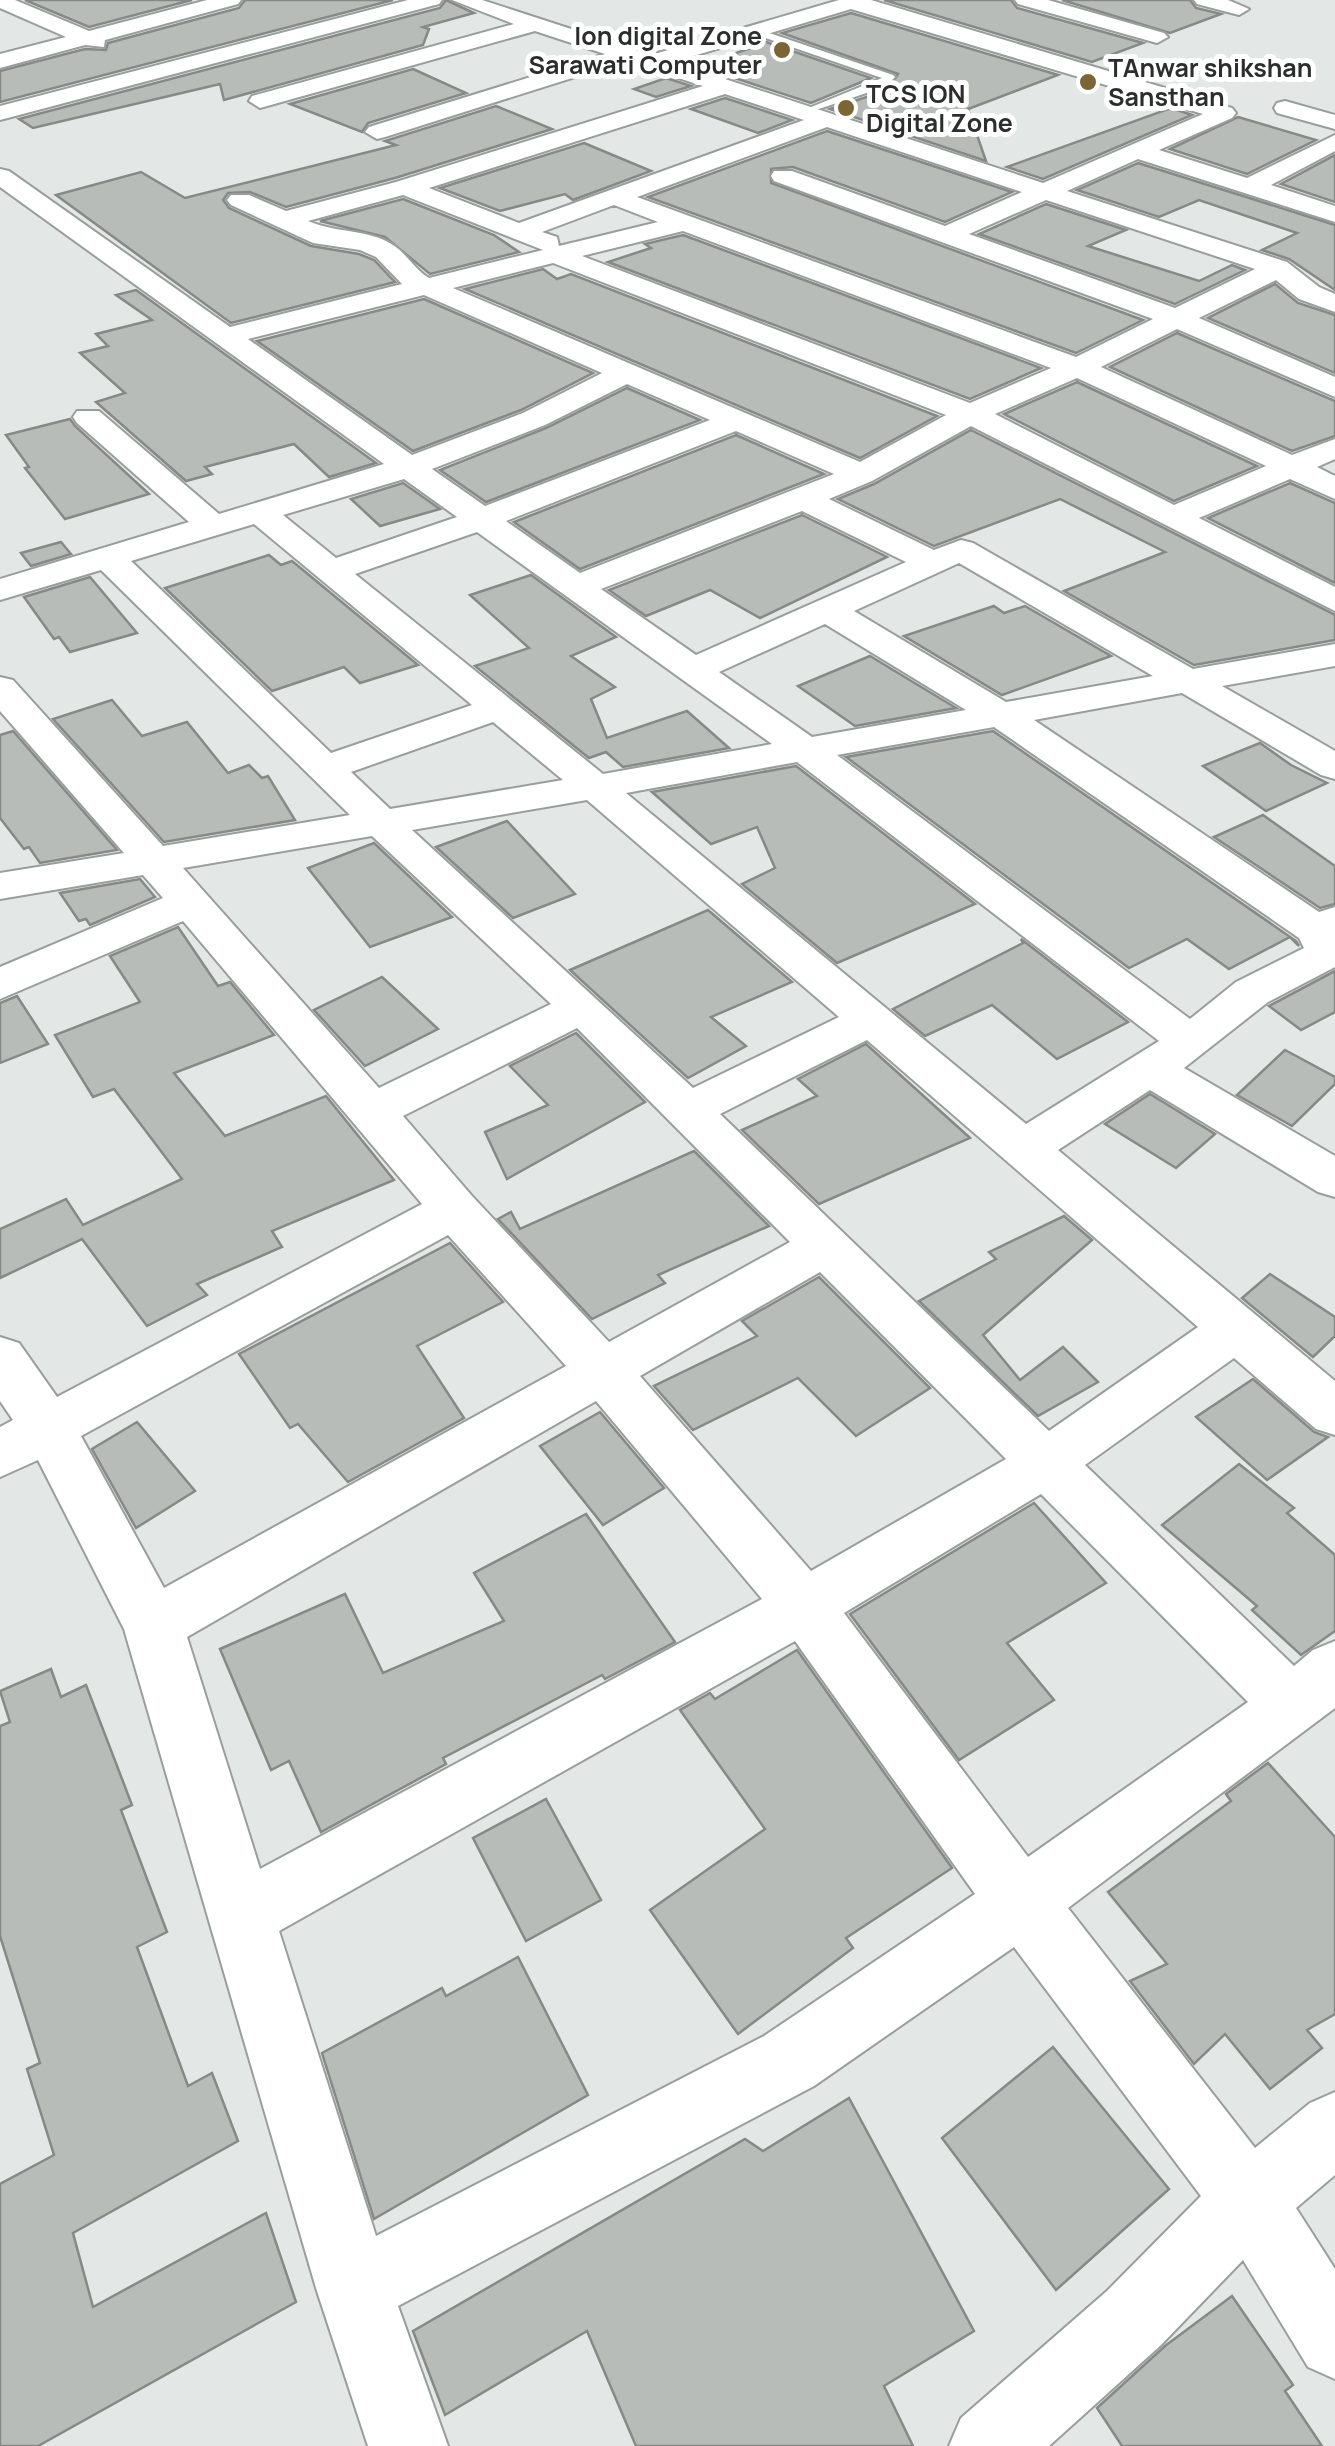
<svg xmlns="http://www.w3.org/2000/svg" width="1335" height="2446" viewBox="0 0 1335 2446" font-family="Manrope,sans-serif">
	<style>
		.building { fill: #b8bcb9; stroke: #858a87; stroke-width: 2.5 }
		.lines { fill: none; stroke-linecap: round; stroke-linejoin: round }
		.service-casing { stroke: #999e9c; stroke-width: 4 }
		.minor-casing { stroke: #999e9c; stroke-width: 4 }
		.service { fill: #fff; fill-rule: evenodd }
		.minor { fill: #fff; fill-rule: evenodd }
		.poi-dot { fill: #7c6535; stroke: #fff; stroke-width: 4 }
		.labels { text-anchor: middle; stroke-width: 10; stroke-linejoin: round; paint-order: stroke }
		.far-poi-label { font-size: 25px; font-weight: bold; fill: #2c2e2d; stroke: #fff; text-anchor: start }
	</style>
	<rect width="100%" height="100%" fill="#e3e8e7"/>
	<!-- building -->
	<g class="building">
		<path d="M25,0h167l-103,27z"/>
		<path d="M245,0h148l-393,102v-31l85,-22 21,1 2,-7 131,-35z"/>
		<path d="M446,0l28,13 -51,14 6,2 -6,16 -199,55 -4,-16 -187,44 -14,-9 421,-111z"/>
		<path d="M884,0h127l6,8 126,35 -51,19z"/>
		<path d="M1062,0h128l6,8 25,6 -51,19z"/>
		<path d="M851,13l207,62 -90,34 18,52 -156,-52 58,-19 10,-16 -116,-41z"/>
		<path d="M760,40l111,38 -60,25 -113,-37 56,-19 -8,-3z"/>
		<path d="M413,69l53,24 -98,30 -6,9 -72,-28z"/>
		<path d="M666,78l25,8 -35,11 -22,-8z"/>
		<path d="M725,98l67,22 -34,13 -67,-24z"/>
		<path d="M496,106l56,23 -157,49 -109,29 -36,-15 -22,1 -5,7 6,8 82,38 48,8 15,6 21,22 -164,41 -175,-128 85,-23 44,26 211,-53 -11,-4z"/>
		<path d="M1171,108l21,7 -149,64 -36,-12z"/>
		<path d="M1238,117l78,23 -69,34 -77,-25z"/>
		<path d="M827,131l185,61 -67,30 -152,-55 -22,2v14l372,137 -67,33 -428,-156z"/>
		<path d="M584,143l67,28 -78,29 -8,-6 -65,17 -60,-23z"/>
		<path d="M1335,155v47l-54,-18z"/>
		<path d="M1138,163l197,62v65l-46,-31 -27,-9 35,-17 -98,-33 -40,17 -82,-27z"/>
		<path d="M403,199l91,36 25,17 -89,22 -45,-37 -65,-16z"/>
		<path d="M1046,204l80,26 -38,16 111,35 33,-16 13,5 -70,34 -196,-70z"/>
		<path d="M683,235l358,133 -71,31 -362,-137 43,-14 -6,-4z"/>
		<path d="M543,269l14,10 14,-5 366,142 -77,42 -395,-169z"/>
		<path d="M1275,284l23,19 37,12v58l-127,-55z"/>
		<path d="M136,290l240,173 -47,14 -35,-33 -89,23 7,7 -26,7 -90,-79 29,-9 -45,-40 28,-7 -12,-12 56,-14 -36,-25z"/>
		<path d="M424,299l169,74 -72,37 -108,41 -156,-110z"/>
		<path d="M1177,333l158,68v35l-43,15 -182,-84z"/>
		<path d="M1077,382l180,84 -83,35 -170,-87z"/>
		<path d="M627,388l73,32 -214,82 -46,-32 106,-42z"/>
		<path d="M70,419l5,7 74,68 -84,25 -40,-51 4,-1 -23,-32z"/>
		<path d="M971,430l364,185v25l-141,25 -130,-74 101,-39 -105,-53 -126,47 -96,-47 36,-15z"/>
		<path d="M736,435l88,39 -244,95 -66,-47z"/>
		<path d="M403,483l37,26 -60,17 -29,-27z"/>
		<path d="M1290,483l45,20v80l-127,-65z"/>
		<path d="M802,515l85,42 -127,61 -50,-28 -64,26 -37,-26z"/>
		<path d="M61,542l10,12 -40,12 -10,-13z"/>
		<path d="M269,555l12,10 11,-4 126,104 -58,18 -16,-16 -72,24 -107,-103z"/>
		<path d="M531,575l85,62 -45,19 44,31 -24,12 16,39 80,-27 42,37 -106,19 -17,-15 -17,6 -114,-92 54,-18 -59,-53z"/>
		<path d="M90,577l47,56 -67,19 -11,-15 -5,2 -30,-42z"/>
		<path d="M994,606l10,7 21,-7 86,50 -109,39 -98,-59z"/>
		<path d="M870,656l86,52 -101,18 -57,-40z"/>
		<path d="M112,700l30,36 45,-14 41,51 21,-8 13,13 6,-2 27,44 -131,22 -111,-123z"/>
		<path d="M13,731l104,119 -77,13 -11,-16 -5,2 -24,-31v-83z"/>
		<path d="M993,731l303,210 3,5 -9,-9 -61,32 -42,-30 -58,29 -283,-211z"/>
		<path d="M1260,743l31,22 36,18 -61,28 -63,-45z"/>
		<path d="M796,766l179,138 -138,59 -95,-79 33,-16 -18,-41 -46,17 -59,-52z"/>
		<path d="M1263,815l72,51v38l-15,4 -106,-71z"/>
		<path d="M507,821l68,73 -62,24 -77,-71z"/>
		<path d="M374,843l78,74 -82,30 -62,-79z"/>
		<path d="M140,879l15,18 -65,28 -4,-6 -7,2 -19,-28z"/>
		<path d="M708,910l84,72 -81,35 35,29 -58,32 -118,-108z"/>
		<path d="M178,927l40,59 12,-4 44,53 -100,38 51,63 101,-40 68,84 -122,51 10,16 -85,37 10,11 -60,31 -65,-87 -82,39v-49l66,-30 17,26 99,-46 -68,-90 -21,8 -38,-62 85,-33 -30,-46z"/>
		<path d="M1021,939l107,83 -71,37 -65,-54 -67,31 -32,-27 130,-66z"/>
		<path d="M1335,971v41l-34,18 -32,-24z"/>
		<path d="M382,977l56,52 -73,37 -51,-56z"/>
		<path d="M17,996l31,48 -48,19v-60z"/>
		<path d="M576,1033l69,69 -138,77 -22,-47 63,-27 -38,-39z"/>
		<path d="M866,1044l104,94 -151,66 -77,-74 75,-34 -19,-17z"/>
		<path d="M1285,1050l50,27v7l-43,42 -55,-31z"/>
		<path d="M1150,1094l65,40 -39,34 -71,-44z"/>
		<path d="M694,1151l75,75 -111,49 7,8 -73,36 -94,-100 13,-7 9,17z"/>
		<path d="M1064,1216l28,24 -109,95 37,45 43,-33 35,35 -60,34 -119,-115 77,-42 -7,-7z"/>
		<path d="M450,1243l53,59 -86,44 47,72 -116,64 -50,-58 -8,4 -51,-74z"/>
		<path d="M1270,1274l65,43v19l-22,21 -71,-59z"/>
		<path d="M819,1277l111,111 -74,48 -58,-58 -105,52 -39,-44 103,-50 -15,-15z"/>
		<path d="M1253,1379l61,53 14,5 -61,43 -71,-63z"/>
		<path d="M600,1412l64,76 -61,37 -63,-79z"/>
		<path d="M137,1422l58,69 -59,37 -44,-79z"/>
		<path d="M1239,1464l55,44 -7,5 48,42v76l-34,24 -49,-45 5,-4 -95,-81z"/>
		<path d="M1034,1503l72,80 -99,60 47,57 -95,60 -109,-146z"/>
		<path d="M586,1514l89,128 -70,37 -3,-4 -159,83 3,6 -125,68 -32,-71 -18,9 -51,-121 125,-55 38,79 121,-52 -30,-48z"/>
		<path d="M797,1650l155,218 -106,70 7,10 -115,86 -88,-124 115,-81 -85,-119 30,-17 5,6z"/>
		<path d="M51,1669l10,28 25,-12 46,120 -11,5 46,122 -30,15 51,139 24,-13 26,68 -165,92 20,74 173,-94 30,89 -258,144h-38v-262l54,-29 -27,-86 13,-6 -40,-127v-210l10,-4 -10,-31z"/>
		<path d="M1268,1763l67,74v177l-28,16 15,18 -52,41 -45,-55 -31,30 -64,-83 37,-17 -59,-72 123,-91 -5,-7z"/>
		<path d="M546,1799l55,101 -75,41 -53,-103z"/>
		<path d="M518,1957l70,138 -214,124 -52,-166 120,-65 4,8z"/>
		<path d="M1053,2047l116,142 -113,101 -114,-152z"/>
		<path d="M849,2098l125,233 -90,55 29,60h-277l-49,-115 -142,84 -32,-84 332,-192 18,12z"/>
		<path d="M1232,2296l61,89 -8,6 37,55h-200l-25,-38 68,-62z"/>
	</g>
	<g class="lines">
		<defs>
			<path id="service" d="M755,28l138,47 2,2 -8,9 -83,28v-4l78,-32 -131,-45z"/>
			<g id="minor">
				<path d="M0,0h15l74,31 118,-31h34l-3,4 -133,36 -1,7 -19,-2 -85,23v-14l66,-17 -66,-29z"/>
				<path d="M408,0h34l-3,4 -439,116v-14z"/>
				<path d="M452,0h30l169,55 188,-55h32l361,108 4,5 -4,5 -73,32 88,28 88,-43v16l-64,34 64,21v16l-197,-63 -71,32 220,71 32,25 16,7v18l-36,-13 -23,-19 -77,38 136,59v20l-158,-68 -76,38 191,88 43,-16v20l-18,8 18,9v23l-45,-20 -91,39 136,69v24l-364,-185 -99,55 -43,18 105,51 27,-10 12,3 220,126 142,-25v22l-113,20 113,65v28l-14,-4 -139,-82 -148,27 285,192 16,-5v60l-67,35 -84,66 151,88v41l-17,-5 -168,-102 -92,60 277,231v54l-19,-6 -82,-71 -149,107 209,201 19,-16 22,-9v67l-267,200 187,240 55,-45 25,-11v83l-39,33 39,61v110l-27,-12 -65,-107 -82,85 -112,101h-100l12,-28 146,-127 94,-95 -187,-249 -200,139 -416,220 50,140h-80l-52,-158 -192,-659 -86,-169 -38,17v-50l13,-7 -13,-19v-64l19,6 38,54 365,-193 -239,-283 -183,78v-32l163,-69 -20,-23 -143,24v-26l124,-20 -124,-142v-34l13,3 150,166 187,-31 -249,-245 -101,30v-21l189,-57 -112,-99 -4,-6 4,-6h22l120,103 165,-50 -384,-277v-18l9,2 221,156 172,-43 -26,-27 -16,-7 -47,-7 -82,-38 -4,-5 4,-5h18l37,16 110,-29 307,-96 -77,-25 -241,76 -8,2 -12,-7 4,-5 236,-73 -70,-23 -275,77 -11,-7 3,-5 262,-72zM851,9l352,105 -160,69 -370,-121zM725,94l79,26 -285,103 -90,-35zM827,127l195,65 -77,34 -153,-55h-18l-3,5 3,5 379,138 -77,38 -439,-160zM403,195l140,55 -114,28c-14,-8 -22,-24 -36,-33 -24,-16 -58,-12 -85,-24zM1046,200l209,69 -80,39 -206,-74zM614,205l44,17 -99,24 -2,-9 -15,-5zM683,231l368,137 -81,35 -388,-147zM553,263l393,152 -86,47 -407,-174zM424,295l178,78 -79,40 -111,42 -164,-116zM1077,378l189,88 -92,39 -179,-91zM627,384l83,36 -225,86 -53,-37 113,-44zM736,431l98,43 -254,99 -74,-52zM404,479l53,38 -121,41 -53,-43zM802,511l104,51 -210,93 -95,-66zM254,524l218,181 -141,48 -200,-192zM477,532l295,212 -169,30 -248,-200zM959,563l194,113 -147,26 -152,-91zM825,624l141,86 -154,27 -93,-65zM493,722l70,58 -173,29 -39,-37zM994,727l305,211 5,10 -68,34 -46,37 -353,-264zM797,762l362,279 -133,83 -400,-331zM587,800l252,217 -146,71 -281,-258zM372,836l179,168 -172,84 -196,-220zM577,1028l213,214 -181,100 -137,-146 -69,-80zM867,1040l331,287 -149,104 -329,-317zM448,1235l118,131 -402,222 -83,-152zM820,1272l186,187 -195,112 -171,-195zM596,1401l166,198 -502,270 -73,-232zM1041,1494l207,208 -220,155 -184,-244zM795,1641l180,253 -211,142 -388,200 -97,-305z"/>
				<path d="M1015,0h33l116,33 4,4 -11,6 -139,-39z"/>
				<path d="M1194,0h34l21,9 -10,6 -42,-11z"/>
				<path d="M1285,101l50,14v14l-58,-16 -3,-5 3,-5z"/>
			</g>
		</defs>
		<!-- service casing -->
		<use href="#service" class="service-casing"/>
		<!-- minor casing -->
		<use href="#minor" class="minor-casing"/>
		<!-- service -->
		<use href="#service" class="service"/>
		<!-- minor -->
		<use href="#minor" class="minor"/>
	</g>
	<!-- markers -->
	<g class="poi-dot">
		<circle cx="782" cy="50" r="10"/>
		<circle cx="1088" cy="82" r="10"/>
		<circle cx="846" cy="108" r="10"/>
	</g>
	<g class="labels">
		<!-- far-poi labels -->
		<g class="far-poi-label">
			<text x="762" y="45" text-anchor="end">Ion digital Zone<tspan x="762" dy="29">Sarawati Computer</tspan></text>
			<text x="1108" y="77">TAnwar shikshan<tspan x="1108" dy="29">Sansthan</tspan></text>
			<text x="866" y="103">TCS ION<tspan x="866" dy="29">Digital Zone</tspan></text>
		</g>
	</g>
</svg>
